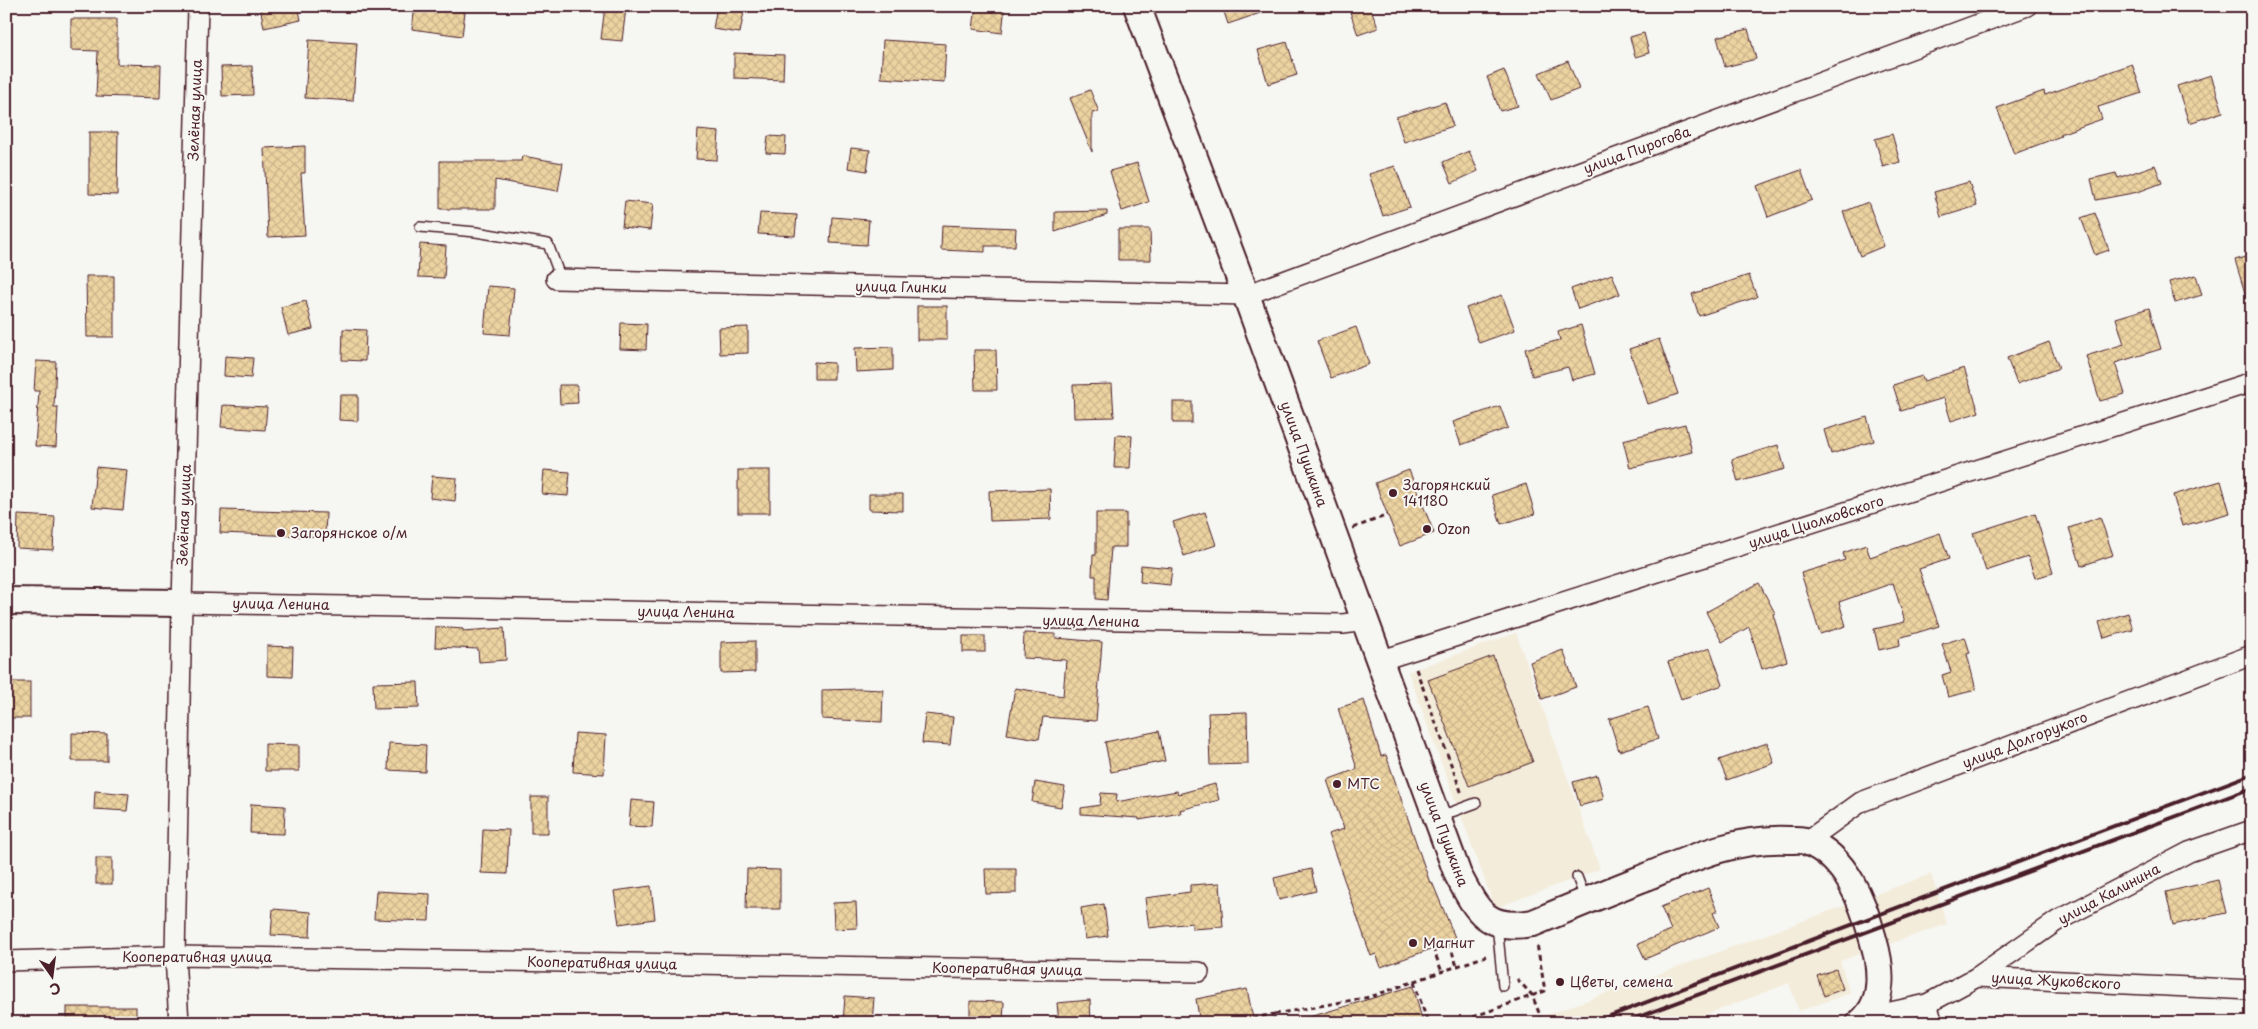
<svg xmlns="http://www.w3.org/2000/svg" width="2258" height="1029" viewBox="0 0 2258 1029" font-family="'Playpen Sans',sans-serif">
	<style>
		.built { fill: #f3ecda }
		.building { fill: url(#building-cross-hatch); stroke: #4a1f2b }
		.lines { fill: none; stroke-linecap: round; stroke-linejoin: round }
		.lane-casing { stroke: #4a1f2b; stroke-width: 12 }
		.street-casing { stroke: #4a1f2b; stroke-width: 22 }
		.secondary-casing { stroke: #4a1f2b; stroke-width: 30 }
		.path { stroke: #4a1f2b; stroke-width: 3; stroke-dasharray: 5 4; stroke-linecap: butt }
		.lane { stroke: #f6f6f2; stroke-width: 9 }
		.street { stroke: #f6f6f2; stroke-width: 19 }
		.secondary { stroke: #f6f6f2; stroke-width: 26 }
		.rail { stroke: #4a1f2b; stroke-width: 4 }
		.poi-dot { fill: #4a1f2b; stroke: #f6f6f2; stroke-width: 2 }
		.labels { text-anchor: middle; stroke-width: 4; stroke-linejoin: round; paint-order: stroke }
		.street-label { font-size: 14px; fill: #4a1f2b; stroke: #f6f6f2 }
		.poi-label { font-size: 14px; fill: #4a1f2b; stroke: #f6f6f2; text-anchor: start }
	</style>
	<defs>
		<pattern id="building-cross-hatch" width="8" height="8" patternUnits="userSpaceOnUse" patternTransform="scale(1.25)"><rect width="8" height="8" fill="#ecd3a1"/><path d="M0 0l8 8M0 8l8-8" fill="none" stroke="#ccb58b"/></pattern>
	</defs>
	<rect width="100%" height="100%" fill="#f6f6f2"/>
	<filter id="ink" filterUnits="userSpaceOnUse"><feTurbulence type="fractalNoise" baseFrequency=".02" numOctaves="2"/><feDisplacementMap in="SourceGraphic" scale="10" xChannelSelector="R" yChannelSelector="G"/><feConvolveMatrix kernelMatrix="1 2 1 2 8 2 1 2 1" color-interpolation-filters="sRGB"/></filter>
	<g filter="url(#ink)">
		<!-- built -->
		<g class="built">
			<path d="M1516,633l84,236 -105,39 -87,-236z"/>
			<path d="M1931,874l16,50 -107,37 10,32 -51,18 -10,-28 -105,40h-159z"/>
		</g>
		<!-- building -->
		<g class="building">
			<path d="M260,6h38l3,14 -37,8z"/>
			<path d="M415,6l50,6 -3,24 -50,-7z"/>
			<path d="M605,6l21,2 -4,33 -21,-2z"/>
			<path d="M717,6h28l-5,27 -27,-4z"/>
			<path d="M976,6h29l-3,27 -29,-4z"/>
			<path d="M1222,6h50v3l-44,15z"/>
			<path d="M1348,6h22l8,22 -20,7z"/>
			<path d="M71,19h46v45l44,1 -1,33 -64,-2 2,-45 -27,-1z"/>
			<path d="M1748,29l8,30 -31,8 -8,-30z"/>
			<path d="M1644,33l5,20 -14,4 -5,-20z"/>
			<path d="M309,40l48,3 -4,58 -48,-3z"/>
			<path d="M883,40l63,4 -2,38 -63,-4z"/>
			<path d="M1287,42l10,33 -29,9 -10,-34z"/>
			<path d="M734,53l50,2 -1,25 -49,-2z"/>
			<path d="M1568,61l11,28 -28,11 -12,-27z"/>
			<path d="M2132,64l10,29 -44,14 4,12 -42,15 1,2 -47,18 -17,-46 47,-17 1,4z"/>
			<path d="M252,66l1,29 -31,1 -1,-29z"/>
			<path d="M1504,70l14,36 -18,5 -13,-34z"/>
			<path d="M2211,75l12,37 -34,11 -12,-37z"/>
			<path d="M1090,90l9,22 -7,1v39l-22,-54z"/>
			<path d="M1445,102l8,24 -49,16 -8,-25z"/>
			<path d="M698,130l21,2 -2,28 -21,-1z"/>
			<path d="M89,132h29l-1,63 -28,-1z"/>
			<path d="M1892,134l8,28 -17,5 -8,-28z"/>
			<path d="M768,136l18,1 -1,17 -19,-1z"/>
			<path d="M305,146v27h-4l4,62 -37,2 -4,-89z"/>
			<path d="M851,148l19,2 -3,21 -19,-3z"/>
			<path d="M1469,151l9,20 -26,12 -9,-21z"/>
			<path d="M522,156l41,7 -5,28 -63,-11v29h-55v-48h81z"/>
			<path d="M1137,163l12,39 -27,9 -12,-40z"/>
			<path d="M2155,165l7,18 -24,9 -42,8 -5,-21 25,-6 2,5z"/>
			<path d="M1395,166l15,41 -27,9 -14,-42z"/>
			<path d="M1801,170l11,30 -44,17 -11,-31z"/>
			<path d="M1969,182l8,24 -36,11 -7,-25z"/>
			<path d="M625,201l28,3 -3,26 -28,-3z"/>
			<path d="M1868,202l16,44 -24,10 -17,-44z"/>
			<path d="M1107,211v4l-52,17v-20z"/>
			<path d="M760,213l37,2 -2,21 -37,-2z"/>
			<path d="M2095,213l14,37 -14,5 -14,-37z"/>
			<path d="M832,217l37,3 -2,25 -37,-2z"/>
			<path d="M942,225l74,3 -1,18h-30v6l-44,-2z"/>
			<path d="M1118,229h32l1,31h-33z"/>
			<path d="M420,244l26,2 -2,32 -26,-1z"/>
			<path d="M2252,255v48h-4l-13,-43z"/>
			<path d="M1612,274l8,20 -42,15 -7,-20z"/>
			<path d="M1749,275l8,22 -58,19 -7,-22z"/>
			<path d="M2196,275l6,20 -27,8 -6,-21z"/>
			<path d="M86,276h28v61h-27z"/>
			<path d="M488,286l26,2 -4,47 -26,-2z"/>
			<path d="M1502,295l13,35 -36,13 -13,-35z"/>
			<path d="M306,301l7,28 -25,6 -7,-28z"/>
			<rect x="917" y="306" width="30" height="34"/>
			<path d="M2149,308l12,41 -46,14 10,31 -25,7 -14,-45 38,-12 -8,-26z"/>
			<path d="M621,323l26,1 -1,26 -26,-1z"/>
			<path d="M1581,325l14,49 -23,6 -4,-13 -36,9 -7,-27 35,-9 -2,-8z"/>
			<path d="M748,327v26l-28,1 -1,-26z"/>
			<path d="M1356,327l13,37 -38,14 -14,-37z"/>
			<path d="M343,329l23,1 -1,31 -23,-1z"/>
			<path d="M1659,339l19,55 -30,10 -19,-55z"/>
			<path d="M2049,342l10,26 -42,16 -10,-26z"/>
			<path d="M893,347v23l-37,2 -1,-24z"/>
			<path d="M974,350h22l1,40h-22z"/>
			<path d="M225,356l28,2 -2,20 -27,-2z"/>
			<path d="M36,361l20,1 -2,45h4l-2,40 -21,-1 4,-55h-5z"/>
			<path d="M814,362l20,1v16h-20z"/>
			<path d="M1964,368l15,44 -28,9 -7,-23 -43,13 -8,-26 29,-9 2,5z"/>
			<path d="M1112,384l2,33 -40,1 -1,-33z"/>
			<path d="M559,385h18l1,18 -18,1z"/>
			<path d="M340,395h18v26l-19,-1z"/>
			<rect x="1173" y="402" width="19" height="21"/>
			<path d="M223,405l44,2 -2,23 -44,-3z"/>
			<path d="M1500,406l8,22 -47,17 -8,-23z"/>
			<path d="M1867,417l7,24 -43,13 -7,-24z"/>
			<path d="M1685,424l7,28 -62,16 -7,-28z"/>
			<path d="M1116,435l16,1 -2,32h-16z"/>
			<path d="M1778,445l7,24 -47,13 -6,-23z"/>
			<path d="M96,467l31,3 -4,40 -31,-3z"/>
			<path d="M544,470l26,2 -2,24 -26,-2z"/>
			<rect x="738" y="470" width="32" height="43"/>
			<path d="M1409,470l25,63 -34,13 -25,-63z"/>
			<path d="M432,476l25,2 -2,23 -25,-3z"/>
			<path d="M2221,481l9,32 -48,13 -9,-31z"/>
			<path d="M1526,484l9,30 -34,10 -9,-29z"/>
			<path d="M1050,489l1,30 -61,2 -1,-30z"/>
			<path d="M869,494h34v17l-34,-1z"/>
			<path d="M221,510l105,3 -1,24 -105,-4z"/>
			<path d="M1205,512l11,33 -32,11 -11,-34z"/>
			<path d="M1096,513h30v34h-15l-4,53 -11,-1v-23h-4l1,-21h3z"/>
			<path d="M2035,513l18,60 -18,5 -7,-21 -42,14 -13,-38z"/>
			<path d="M18,515l37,2 -2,33 -36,-2z"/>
			<path d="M2100,517l13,38 -32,11 -12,-38z"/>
			<path d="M1940,533l9,26 -30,10 20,57 -40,12 1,7 -21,5 -5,-21 31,-7 -12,-39 -54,19 7,24 -26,8 -19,-61 44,-13 -2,-7 23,-8 4,12z"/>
			<path d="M1141,565l31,3 -2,17 -30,-3z"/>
			<path d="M1759,583l16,30 -2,1 14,47 -25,8 -13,-42 -27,15 -16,-30z"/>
			<path d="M2128,613l5,17 -29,8 -5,-16z"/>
			<path d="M436,627l27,2v2l41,-3 2,32 -27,2 -1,-13 -43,-2z"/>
			<path d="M1024,633l31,1v4l47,4 -6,79 -53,-4 -4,22 -32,-5 8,-46 48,8 3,-36 -43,-2z"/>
			<rect x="963" y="636" width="22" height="16"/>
			<path d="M1965,637l5,16 -3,1 9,36 -28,7 -6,-22 9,-3 -9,-28z"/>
			<path d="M755,641v31l-34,1v-31z"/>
			<path d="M267,646l26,1 -1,30 -25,-1z"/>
			<path d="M1710,648l13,37 -42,14 -13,-37z"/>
			<path d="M1563,650l13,37 -34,12 -12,-37z"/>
			<path d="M1493,656l40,106 -64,24 -41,-106z"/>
			<rect x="6" y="682" width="24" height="36"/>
			<path d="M418,682l1,26 -45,1 -1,-26z"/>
			<path d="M859,689l24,1 -1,32 -60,-3v-29z"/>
			<path d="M1364,700l17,56 5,-1 44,128 2,-1 24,58 -75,27 -5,-13 -5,2 -43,-122 16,-5 -17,-49 30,-11 -19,-61z"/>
			<path d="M1648,707l10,32 -39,12 -10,-32z"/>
			<path d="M1247,712l1,52 -38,1 -2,-52z"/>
			<path d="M925,714l28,3 -3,28 -28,-2z"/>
			<path d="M1159,731l6,30 -54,11 -6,-30z"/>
			<path d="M72,733l35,1v27h-35z"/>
			<path d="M575,733l31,2 -2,39 -31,-2z"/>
			<path d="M389,743l37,2 -1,27 -37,-2z"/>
			<path d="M1767,743l7,20 -47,17 -8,-20z"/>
			<path d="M265,744l34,1v26h-34z"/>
			<path d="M1597,775l7,24 -24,7 -7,-24z"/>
			<path d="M1035,782l30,5 -4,20 -29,-5z"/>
			<path d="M1215,784l4,16 -39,10 1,3 -42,7v-2l-58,-4v-6l19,-3 1,-12 16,1 -1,8 61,-11 1,3z"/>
			<path d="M95,791l34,3 -2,17 -33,-2z"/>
			<rect x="531" y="797" width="17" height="36"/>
			<path d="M631,800l23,2 -2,25 -23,-1z"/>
			<path d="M251,804l34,2 -1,28 -34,-1z"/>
			<path d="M483,829l26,1 -2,44 -26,-1z"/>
			<rect x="96" y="858" width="16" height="26"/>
			<path d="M747,869l33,1v39h-34z"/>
			<path d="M985,869h31v24l-30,1z"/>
			<path d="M1311,869l5,22 -37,9 -5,-22z"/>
			<path d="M2218,880l8,33 -53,12 -7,-33z"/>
			<path d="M1220,883l3,44 -31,2v-6l-43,5 -4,-30 45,-6v-7z"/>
			<path d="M651,886l4,33 -36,5 -5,-33z"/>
			<path d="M1708,888l9,23 -4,2 6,14 -74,32 -7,-15 33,-14 -10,-23z"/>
			<path d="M376,891l54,3 -1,27 -55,-2z"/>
			<path d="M856,902l1,26 -23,1 -1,-26z"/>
			<path d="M1104,904l4,32 -23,3 -4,-31z"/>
			<path d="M273,909l38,3 -1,25 -39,-2z"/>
			<path d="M1836,969l7,20 -19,7 -7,-20z"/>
			<path d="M1413,986l10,37h-119l-1,-4z"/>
			<path d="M1247,989l7,34h-54l-4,-24z"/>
			<path d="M845,996l29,2 -2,25h-29z"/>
			<path d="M1090,1000l1,23h-32l-2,-20z"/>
			<path d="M970,1001l34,1 -1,21h-33z"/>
			<rect x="67" y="1007" width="69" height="16"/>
		</g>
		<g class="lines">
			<defs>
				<g id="lane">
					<path d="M420,227l56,5 72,12 10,27 -2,8"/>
					<path d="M1438,817l38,-14"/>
					<path d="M1577,877l8,21"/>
					<path d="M1497,924l6,62"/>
				</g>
				<g id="street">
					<path d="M556,279l690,16 781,-289"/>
					<path d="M182,603l1161,21 22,-3"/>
					<path d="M1379,661l873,-279"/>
					<path d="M1807,841l54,-39 391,-147"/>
					<path d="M6,961l169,-5 1024,16"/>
					<path d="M1977,977l80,-56 132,-69 63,-22"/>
					<path d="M1927,1004l6,19"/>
					<path d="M1868,1017l59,-13 50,-27 275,13"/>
					<path d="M179,1023l-4,-67 7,-353 16,-597"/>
				</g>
				<g id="secondary">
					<path d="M1137,6l109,289 212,580c20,38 29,56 75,48 36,-15 72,-30 108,-44 48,-20 96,-42 148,-39 6,0 14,-1 19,2 38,15 55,60 65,97 8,27 13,64 -13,84"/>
					<path d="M6,601l176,2"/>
				</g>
			</defs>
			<!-- lane casing -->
			<use href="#lane" class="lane-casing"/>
			<!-- street casing -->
			<use href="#street" class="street-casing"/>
			<!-- secondary casing -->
			<use href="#secondary" class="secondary-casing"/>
			<!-- path -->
			<g class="path">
				<path d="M1353,528l35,-13"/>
				<path d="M1416,669l46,125"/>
				<path d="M1449,943l8,23"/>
				<path d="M1433,948l9,24"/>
				<path d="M1517,979l15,16 11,28"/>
				<path d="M1414,982l14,41"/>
				<path d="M1253,1018l22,-4"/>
				<path d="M1273,1023l2,-9 95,-17 116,-41"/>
				<path d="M1456,1023l89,-32 -8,-47"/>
			</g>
			<!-- lane -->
			<use href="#lane" class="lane"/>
			<!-- street -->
			<use href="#street" class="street"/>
			<!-- secondary -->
			<use href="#secondary" class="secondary"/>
			<!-- rail -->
			<g class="rail">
				<path d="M1591,1023l661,-249"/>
				<path d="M1622,1023l630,-235"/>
			</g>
		</g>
	</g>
	<!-- markers -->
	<g class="poi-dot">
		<circle cx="1393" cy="493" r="5"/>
		<circle cx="1427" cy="529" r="5"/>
		<circle cx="281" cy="533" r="5"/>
		<circle cx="1337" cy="784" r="5"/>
		<circle cx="1413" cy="943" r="5"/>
		<circle cx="1560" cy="982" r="5"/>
	</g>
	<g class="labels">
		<!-- street labels -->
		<g class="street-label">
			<text transform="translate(195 110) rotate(-88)" y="5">Зелёная улица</text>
			<text transform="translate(1637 150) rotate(-20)" y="5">улица Пирогова</text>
			<text transform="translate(901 287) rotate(1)" y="5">улица Глинки</text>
			<text transform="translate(1304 454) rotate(70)" y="5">улица Пушкина</text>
			<text transform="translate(184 515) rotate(-88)" y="5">Зелёная улица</text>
			<text transform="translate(1816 522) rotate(-18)" y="5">улица Циолковского</text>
			<text transform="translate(281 604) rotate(1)" y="5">улица Ленина</text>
			<text transform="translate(686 612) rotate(1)" y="5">улица Ленина</text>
			<text transform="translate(1091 621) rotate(1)" y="5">улица Ленина</text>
			<text transform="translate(2025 740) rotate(-21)" y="5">улица Долгорукого</text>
			<text transform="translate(1444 834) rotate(69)" y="5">улица Пушкина</text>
			<text transform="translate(2109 894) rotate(-28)" y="5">улица Калинина</text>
			<text x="197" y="962">Кооперативная улица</text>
			<text transform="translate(602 963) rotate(1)" y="5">Кооперативная улица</text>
			<text transform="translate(1007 969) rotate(1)" y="5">Кооперативная улица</text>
			<text transform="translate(2056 981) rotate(3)" y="5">улица Жуковского</text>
		</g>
		<!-- poi labels -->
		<g class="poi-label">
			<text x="1403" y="490">Загорянский<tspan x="1403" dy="16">141180</tspan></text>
			<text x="1437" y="534">Ozon</text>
			<text x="291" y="538">Загорянское о/м</text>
			<text x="1347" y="789">МТС</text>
			<text x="1423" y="948">Магнит</text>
			<text x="1570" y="987">Цветы, семена</text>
		</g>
	</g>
	<!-- margin -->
	<rect width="2258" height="1029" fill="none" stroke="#f6f6f2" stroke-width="25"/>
	<rect x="12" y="12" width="2233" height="1004" fill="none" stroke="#4a1f2b" stroke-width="2" filter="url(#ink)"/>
	<!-- north arrow -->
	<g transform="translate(52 976) rotate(166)" stroke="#f6f6f2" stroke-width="4" paint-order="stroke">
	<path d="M0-4L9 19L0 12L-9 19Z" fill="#4a1f2b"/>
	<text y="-8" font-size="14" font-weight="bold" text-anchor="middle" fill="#4a1f2b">С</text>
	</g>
</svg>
